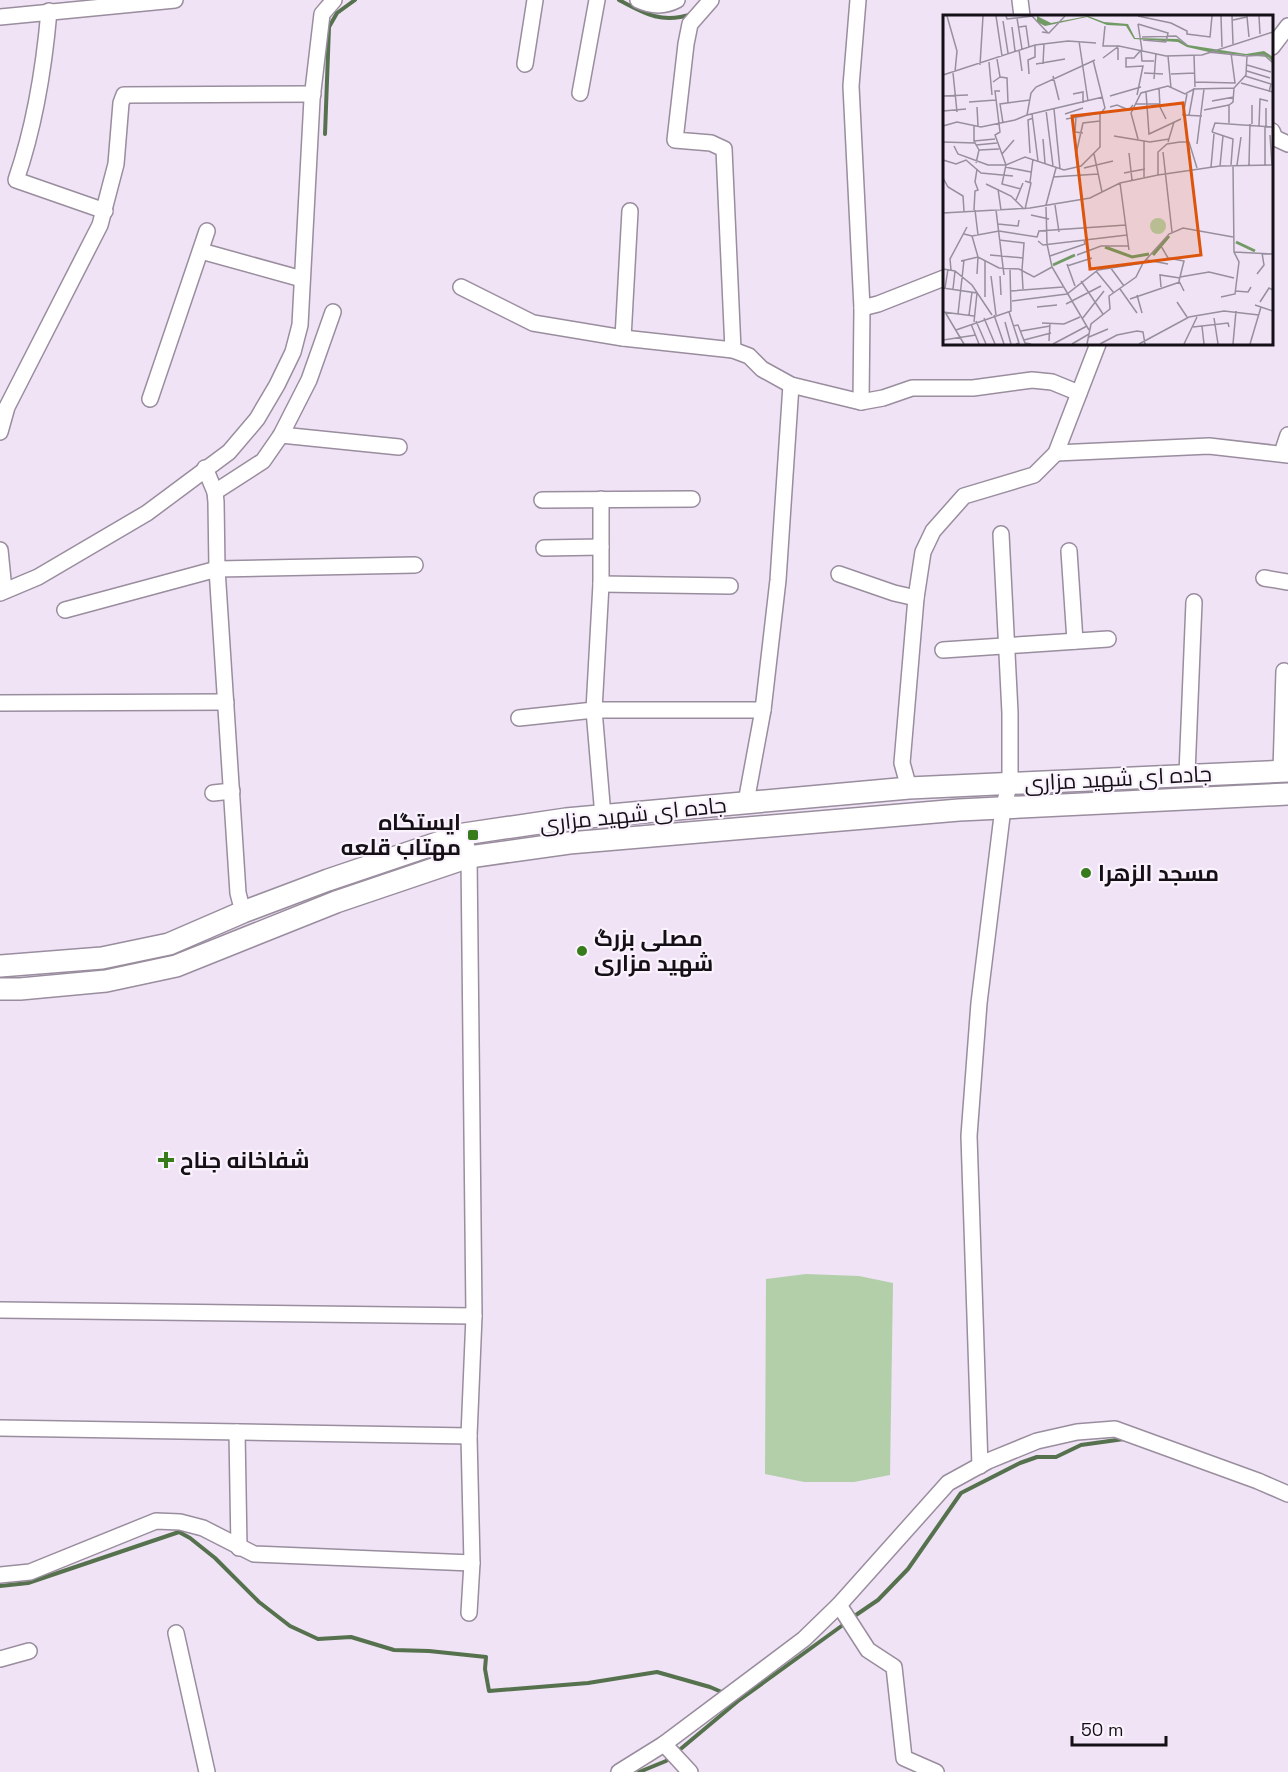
<svg xmlns="http://www.w3.org/2000/svg" width="1288" height="1772" viewBox="0 0 1288 1772" font-family="'Space Grotesk',Cairo,sans-serif">
	<style>
		.green { fill: #b3cfaa }
		.lines { fill: none; stroke-linecap: round; stroke-linejoin: round }
		.stream { stroke: #56714d; stroke-width: 4 }
		.minor-casing { stroke: #998d9e; stroke-width: 18 }
		.secondary-casing { stroke: #998d9e; stroke-width: 24 }
		.minor { stroke: #fff; stroke-width: 15 }
		.secondary { stroke: #fff; stroke-width: 21 }
		.poi-dot { fill: #387b1b; stroke: #faf2fd; stroke-width: 2 }
		.labels { text-anchor: middle; stroke-width: 4.5; stroke-linejoin: round; paint-order: stroke }
		.street-label { font-size: 22px; fill: #141016; stroke: #faf2fd }
		.poi-label { font-size: 22px; font-weight: bold; fill: #141016; stroke: #faf2fd; text-anchor: start }
		.inset-river { fill: none; stroke: #729a65; stroke-width: 3 }
		.inset-road { fill: none; stroke: #978f9c; stroke-width: 1.5 }
		.view { fill: #dd550c; fill-opacity: 0.15; stroke: #dd550c; stroke-width: 3 }
		.inset-edge { fill: none; stroke: #141016; stroke-width: 3 }
	</style>
	<rect width="100%" height="100%" fill="#efe3f5"/>
	<!-- green -->
	<path class="green" d="M806,1274l53,2 34,7 -3,192 -36,7h-50l-39,-8 1,-195z"/>
	<g class="lines">
		<!-- stream -->
		<g class="stream">
			<path d="M619,0c26,14 43,24 73,14"/>
			<path d="M325,134l4,-107 8,-14 18,-13"/>
			<path d="M0,1586l28,-3 151,-51 11,6 25,20 44,44 31,24 28,13 33,-2 43,13 35,1 57,6 -1,12 4,22 99,-8 69,-11 53,15 14,6"/>
			<path d="M853,1617l25,-17 30,-31 53,-76 59,-30 17,-6h19l25,-12 43,-6"/>
			<path d="M677,1752l61,-51 109,-79"/>
			<path d="M639,1772l27,-11 5,-4"/>
		</g>
		<defs>
			<g id="minor">
				<path d="M638,0c13,6 26,7 39,0"/>
				<path d="M711,0l-21,24 -4,20 -11,96 36,3 13,6 9,201"/>
				<path d="M858,0l-7,86 11,222 16,-4 66,-26"/>
				<path d="M1020,0l2,16"/>
				<path d="M49,11c-5,58 -14,114 -33,169l89,31"/>
				<path d="M0,17l175,-17"/>
				<path d="M1272,47l16,-21"/>
				<path d="M525,64l10,-64"/>
				<path d="M580,93l17,-93"/>
				<path d="M1272,131l3,7 13,6"/>
				<path d="M201,251l101,28"/>
				<path d="M461,287l72,36 90,15 110,12 16,6 13,13 29,16 70,17 22,-4 29,-10h61l59,-8 20,2 27,11"/>
				<path d="M623,338l7,-127"/>
				<path d="M150,399l57,-168"/>
				<path d="M861,402l1,-94"/>
				<path d="M0,432l7,-25 93,-182 16,-61 5,-61 3,-8 189,-1"/>
				<path d="M281,435l118,12"/>
				<path d="M1056,453l153,-7 79,9"/>
				<path d="M1282,453l6,-18"/>
				<path d="M205,468l10,24 1,10 1,67 21,324 5,19"/>
				<path d="M215,492l48,-31 18,-26 28,-55 24,-68"/>
				<path d="M601,499v85l-7,126 9,106"/>
				<path d="M542,500l150,-1"/>
				<path d="M544,548l57,-1"/>
				<path d="M0,550l4,40"/>
				<path d="M1069,551l6,90"/>
				<path d="M839,574l55,19 22,5"/>
				<path d="M1264,578l24,4"/>
				<path d="M601,584l129,2"/>
				<path d="M0,593l38,-16 109,-64 82,-61 28,-33 20,-34 16,-33 7,-27 12,-226 10,-85 12,-14"/>
				<path d="M65,610l152,-41 198,-4"/>
				<path d="M943,650l165,-11"/>
				<path d="M0,703l226,-1"/>
				<path d="M519,718l75,-8h169"/>
				<path d="M1281,771l3,-100"/>
				<path d="M1187,774l7,-172"/>
				<path d="M909,788l-7,-25 14,-165 7,-46 10,-21 31,-35 70,-21 22,-22 42,-109"/>
				<path d="M213,793l19,-2"/>
				<path d="M746,802l17,-92 15,-130 13,-195"/>
				<path d="M464,834l5,23 5,459 -5,120 3,127 -3,50"/>
				<path d="M0,1310l474,6"/>
				<path d="M0,1428l469,8"/>
				<path d="M237,1432l2,116"/>
				<path d="M980,1466l-11,-330 10,-133 24,-195 7,-25v-70l-9,-179"/>
				<path d="M0,1575l30,-3 126,-51 24,1 23,6 51,26 218,9"/>
				<path d="M839,1605l29,45 26,17 10,91 32,14"/>
				<path d="M176,1633l31,139"/>
				<path d="M0,1659l29,-8"/>
				<path d="M664,1744l26,28"/>
				<path d="M619,1772l45,-28 140,-105 35,-34 109,-122 40,-22 49,-20 40,-9 38,-3 143,52 30,13"/>
			</g>
			<g id="secondary">
				<path d="M0,966l102,-8 67,-14 74,-32 85,-32 136,-46 102,-15 343,-31 379,-17"/>
				<path d="M0,989h20l86,-8 70,-15 160,-64 133,-45 100,-14 390,-33 329,-16"/>
			</g>
		</defs>
		<!-- minor casing -->
		<use href="#minor" class="minor-casing"/>
		<!-- secondary casing -->
		<use href="#secondary" class="secondary-casing"/>
		<!-- minor -->
		<use href="#minor" class="minor"/>
		<!-- secondary -->
		<use href="#secondary" class="secondary"/>
	</g>
	<!-- markers -->
	<g class="poi-dot">
		<rect x="467" y="829" width="12" height="12" rx="3"/>
		<circle cx="1086" cy="873" r="6"/>
		<circle cx="582" cy="951" r="6"/>
		<path d="M163 1151h6v6h6v6h-6v6h-6v-6h-6v-6h6z"/>
	</g>
	<g class="labels">
		<!-- street labels -->
		<g class="street-label">
			<text transform="translate(1118 778) rotate(-3)" y="8">جاده ای شهید مزاری</text>
			<text transform="translate(633 814) rotate(-6)" y="8">جاده ای شهید مزاری</text>
		</g>
		<!-- poi labels -->
		<g class="poi-label">
			<text x="461" y="830" text-anchor="end">ایستگاه<tspan x="461" dy="25">مهتاب قلعه</tspan></text>
			<text x="1098" y="881">مسجد الزهرا</text>
			<text x="594" y="946">مصلی بزرگ<tspan x="594" dy="25">شهید مزاری</tspan></text>
			<text x="180" y="1168">شفاخانه جناح</text>
		</g>
	</g>
	<!-- overview -->
	<g transform="translate(943 15)">
		<rect width="330" height="330" fill="#efe3f5"/>
		<path d="M207 211a8 8 0 1 1 16 0a8 8 0 1 1-16 0Z" fill="#b3cfaa"/>
		<path d="M94,1l14,7 37,-7 16,6 24,2 7,14 43,1 10,6 58,9 18,-3 9,6v5l-5,-5 -59,-5 -22,-5 -9,-5 -44,-3 -8,-13 -19,-1 -20,-8 -42,9 -8,-4z" fill="#729a65"/>
		<path class="inset-river" d="M293,227l19,9M162,232l27,10 17,-3M210,240l16,-19M110,250l22,-10"/>
		<path class="inset-road" d="M4,1l10,35 -2,21M53,1l6,40M63,1l1,3 26,-3M89,1l16,17M195,1l33,7 16,8v3l23,3 2,-21M278,1l1,31M289,1l1,28M316,1l1,18M74,3l5,31M290,5l14,-3 2,20M60,6l5,32M195,9l30,9 -2,9M195,9l4,26M162,11l-2,20h15v14M69,12l3,24M76,12l7,-1 3,21M99,17l7,1 16,-17M199,22l34,-1 11,9M200,25l23,2M136,26l9,60M76,35l3,21M198,35l1,11h12M265,37l38,4M251,40l1,32M225,41l3,32M160,43l16,-12 47,10 36,-1 71,-23M46,47l3,33M93,49l29,-5M100,49l1,-20M37,50l3,-49M304,50l24,7M304,56l23,7M10,58l4,39M201,58l19,1M86,59l-1,-14 7,-3v-12M228,59l24,-1M0,60l92,-30 33,-4 28,2M110,61l6,24M302,61l26,8 -2,8M57,62l7,1 1,25M211,64l2,-26M50,67l7,-5 -3,-18M252,67l40,1 -4,-30M298,68l32,9M216,73l1,19 6,12M57,76h-5l5,41 -5,3 11,30 -4,19 19,5M203,77l3,42 32,-15M130,79l10,-2v11M244,79l-4,21 19,1M194,80l6,-29 -17,1v-9h8l7,-8M0,81l25,-1M167,81l31,-9M269,86l22,-4M26,87l27,-2M192,89h24M34,92l1,19M167,92l7,-2 12,5 4,-5M323,93v19M111,94l6,60M103,95l7,56M261,95l25,-5M0,96l23,-2M89,99l6,47M122,99l18,-6M84,100l76,-18M246,100l5,-27M133,102l-1,15 8,1M123,104l34,-6M60,108l-3,-19 30,-4M286,108v-18l4,-3 1,-14M309,109v-19M0,111l14,-4 24,5 34,-7 12,-5 4,-22 5,-6 59,-27M31,111v15l5,9 -3,13M316,111l1,-27 8,2M269,117l3,-9 58,4M269,117l21,7 -2,26M327,120l2,30M171,121l36,6 19,-3M100,124l2,24M195,124l-7,-26 10,-20 27,-7 17,8 9,-5 40,-1 12,-13 1,-19 17,-1 9,8M31,126l21,-2M201,126v36M0,127l32,1M225,127l6,-20M254,129l7,-55M33,130l21,-2M11,131l4,8 30,11h18l19,-8 39,13 17,-4 19,-19v-33l5,-6 -12,-48M36,135l20,-1M220,137l9,80M87,138l-2,-33 5,-2M186,138l3,27M59,139l12,-14M151,139l8,38M0,145l13,4 10,-4 15,13 32,3M294,150l4,-28M306,150l1,-41M322,150v-38M277,151l3,-30M62,152l26,5M135,152l-2,-13 7,-31 17,-2M268,152l3,-33M141,153l29,-7M181,158l21,-4M215,160v-23l9,-8 13,-2h9l8,26M110,162l45,-3M0,163l5,9 15,9 1,15M87,167l3,-23M177,168l9,67M43,169l25,12 13,13M55,174l3,21M73,185l7,-17M103,190l10,-37M112,190l4,27M103,192l1,37 5,23 37,63M82,194l6,-26 -6,-2M31,195l1,-19 3,-1 -3,-8 2,-13M32,195l3,25M53,195l8,65M0,198l87,-5 60,-10 30,-15 38,-8 62,-9 53,-1M88,200l18,4M55,209l20,2 1,-6M21,219l8,2 27,-5 38,6 2,-6 87,-6M29,221l6,21 -1,17M56,225l25,3 -2,27M95,226l5,4 84,-10M218,231l7,12 16,3 -5,20 5,10M291,237l39,2M47,240l33,3M134,240l24,-9h28M107,241l35,-12 -1,-4M42,245v37M204,245l21,4M18,246l17,-4 21,11 20,1 15,8 18,-10M124,249l8,22M124,251l25,-8M167,252l14,19M0,254l12,2 17,14 20,30M8,255l-1,-11 17,-32M79,256l1,18M153,256l18,22M314,259l7,-9 -2,-12M48,261l5,39M57,261l1,19M237,262l29,-5 25,6M138,266l22,33M218,272l-1,-12 20,3M0,273l34,5 -3,29M2,273l3,-19M10,274l2,-18M177,274l17,24M68,276l52,-4M292,276l13,1 3,-5M194,280l5,18M278,282l14,-3 4,-32 -5,-10 -1,-87M187,284l50,-17M69,286l55,-7 31,-24 45,-7M234,287l10,15M317,287l9,-14 4,2M123,289l35,-18M312,290l18,6M94,292l20,-2M0,297l31,4M2,297l19,32M66,297l10,31 -3,1M15,299l6,-54M26,300l3,-23M51,300l10,29M41,303l11,26M271,303l4,26M139,304l22,-28M33,306l10,23M62,307l6,22M99,308l22,1 16,-7M28,309l8,20M70,311l5,-1 7,18 6,1M259,311l2,18M250,312l35,-4 1,4M13,315l55,-19 -1,-43M78,316l29,-5M146,322l19,-8M0,325l33,-5M81,325l27,-7M106,326l1,-18M110,329l34,-18M129,329l17,-10M144,329l4,-20 19,-15 -1,-13 27,-19 7,-14 26,-29 14,-6 50,9M157,329l17,-9 20,-4 6,1 2,12M196,329l50,-27 35,-6 35,4M241,329l13,-27M290,329l3,-33M307,329l11,-37"/>
		<path class="view" d="M240,88l18,152 -111,14 -18,-153z"/>
		<rect width="330" height="330" class="inset-edge"/>
	</g>
	<!-- scale -->
	<path d="M1072 1736v9h94v-9" fill="none" stroke="#141016" stroke-width="3"/>
	<text x="1081" y="1736" font-size="18" fill="#141016" stroke="#faf2fd" stroke-width="4.5" paint-order="stroke">50 m</text>
</svg>
